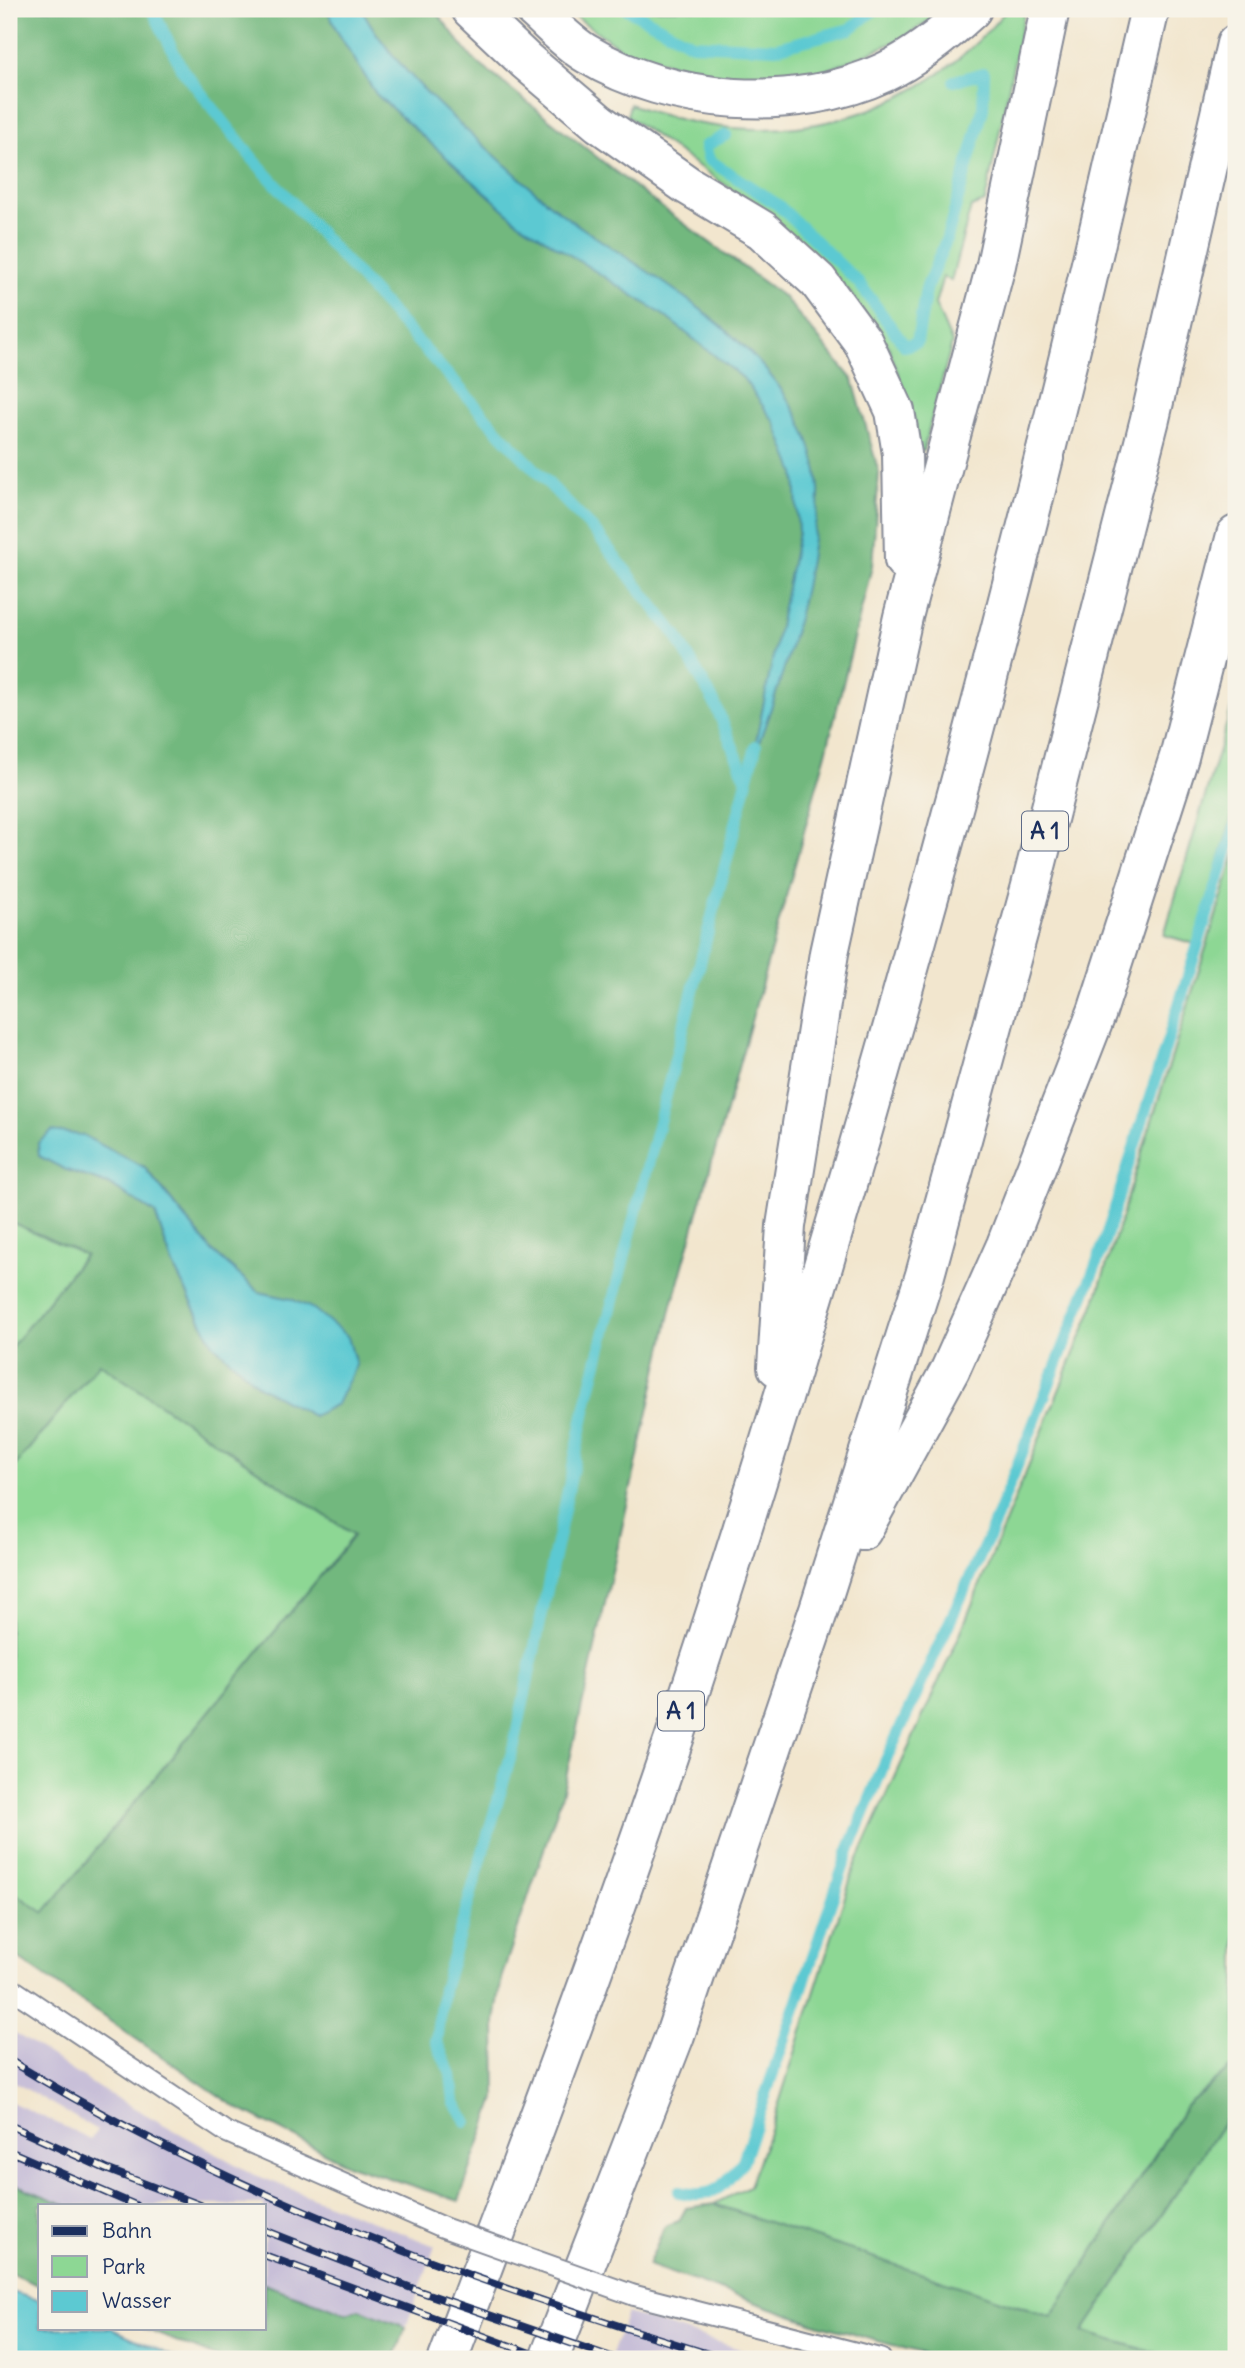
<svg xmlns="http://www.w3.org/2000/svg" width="1245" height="2368" viewBox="0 0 1245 2368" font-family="Delius,sans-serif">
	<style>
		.industrial { fill: #c8bfd8 }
		.green { fill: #8dd794; stroke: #548379; stroke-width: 2 }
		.forest { fill: #72b87e; stroke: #46746e; stroke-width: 2; fill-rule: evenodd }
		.water { fill: #5cc9d2; stroke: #3c7c98; stroke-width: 2 }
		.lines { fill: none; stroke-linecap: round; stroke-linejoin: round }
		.stream { stroke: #5cc9d2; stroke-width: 12 }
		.lane-casing { stroke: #868a96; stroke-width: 23 }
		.highway-casing { stroke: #868a96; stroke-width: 42 }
		.lane { stroke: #fff; stroke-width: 19 }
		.highway { stroke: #fff; stroke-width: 38 }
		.rail-casing { stroke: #1b2f5e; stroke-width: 8 }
		.rail { stroke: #f7f3e8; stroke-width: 5; stroke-dasharray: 16; stroke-linecap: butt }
		.lane-bridge-casing { stroke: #868a96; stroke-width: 23; stroke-linecap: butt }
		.lane-bridge { stroke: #fff; stroke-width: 19 }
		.labels { text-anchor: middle; stroke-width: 5; stroke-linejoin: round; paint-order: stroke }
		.shield { fill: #f7f3e8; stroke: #5d6a87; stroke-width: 2 }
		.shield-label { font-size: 23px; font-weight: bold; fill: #1b2f5e }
	</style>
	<rect width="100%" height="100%" fill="#f7f3e8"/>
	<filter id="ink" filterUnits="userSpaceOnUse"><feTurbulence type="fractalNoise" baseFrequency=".0143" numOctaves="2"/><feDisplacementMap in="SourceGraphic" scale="14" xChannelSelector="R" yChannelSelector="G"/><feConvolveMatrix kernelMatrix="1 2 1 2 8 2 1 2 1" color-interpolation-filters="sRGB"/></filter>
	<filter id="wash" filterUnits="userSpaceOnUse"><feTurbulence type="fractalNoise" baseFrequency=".00686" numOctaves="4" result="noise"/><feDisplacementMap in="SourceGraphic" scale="28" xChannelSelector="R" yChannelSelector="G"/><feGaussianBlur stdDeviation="1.57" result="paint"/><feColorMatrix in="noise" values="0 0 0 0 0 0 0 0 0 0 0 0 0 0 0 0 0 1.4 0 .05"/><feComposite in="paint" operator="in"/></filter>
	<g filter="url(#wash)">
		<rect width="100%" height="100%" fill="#f2e6ce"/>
		<!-- industrial -->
		<g class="industrial">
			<path d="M9,2029l91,60 153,85 182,72 -29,81 -46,-18 -14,4 -82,-29v-79h-198l-57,-23v-81l82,38 6,-9 -88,-51z"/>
			<path d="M627,2313l144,46h-161z"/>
		</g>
		<!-- green -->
		<g class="green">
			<path d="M565,9h381l-44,30 -84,35 -76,7 -115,-28z"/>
			<path d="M1007,9h18l-40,193 -14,5 -20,74 -8,-4 -8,27 17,39 -29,108 -6,-1 -2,-28 -26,-74 -42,-59 -92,-83 -128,-90 3,-12c137,53 284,22 377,-95z"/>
			<path d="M1236,692v111l-41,141 -31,-9z"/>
			<path d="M1236,852v1211l-49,42 -136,212 -337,-113 35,-18 24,-64 81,-254 106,-234 135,-332z"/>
			<path d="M9,1221l76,33 -76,96z"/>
			<path d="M99,1363l255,172 -310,379 -35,-25v-416z"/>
			<path d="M1236,2104v255h-59l-94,-27z"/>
		</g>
		<!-- forest -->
		<g class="forest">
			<path d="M9,9h425l39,50 172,136 139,102 69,83 26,93 -7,93 -46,187 -154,552 -110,490 -60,181 -7,46 1,74 -37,105 -110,-36 -112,-57 -228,-156v-63l35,24 310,-378 -255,-172 -90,110v-123l76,-95 -76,-34zM144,1166l68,85 47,41 32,7 46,105 -25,11 -52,-28 -47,-43 -40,-79 -18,-52 -47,-29 -44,-15z"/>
			<path d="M1236,2063v41l-153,228 94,27h-234l-123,-34 -172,-60 17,-39 14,-5 7,-13 28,-4 337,113 136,-212z"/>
			<path d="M9,2182l57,23h-26v81l-31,-13z"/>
			<path d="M264,2284l82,29 13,-4 47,18 -12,32h-173l-78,-31h121z"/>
		</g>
		<!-- water -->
		<g class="water">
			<path d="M327,9h35c24,48 85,105 127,141 26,23 52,49 80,69 95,66 241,141 250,270 1,13 -3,29 -5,42 -9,80 -34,155 -62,230l46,-228 -3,-60 -20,-50 -32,-45 -81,-64 -145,-93 -141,-127 -39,-63z"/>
			<path d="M52,1131l30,4 62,32 68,84 47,41 32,7 23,10 34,28 8,28 -19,39 -24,12 -53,-29 -47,-43 -40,-79 -18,-52 -47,-29 -44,-15 -25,-13 -1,-13z"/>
			<path d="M9,2291l31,10v27h71l67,31h-169z"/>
		</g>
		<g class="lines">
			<!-- stream -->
			<g class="stream">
				<path d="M152,9l30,60 71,90 248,275 96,100 79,101 38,67 33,79"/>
				<path d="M627,9l65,35 84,4 74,-19 25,-20"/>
				<path d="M726,135l-21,11 4,14 69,45 81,78 46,63 12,-4 9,-53 21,-51 36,-129 1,-36 -30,8"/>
				<path d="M466,2121l-12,-20 -3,-27 -15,-33 7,-51 71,-245 73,-344 169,-655"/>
				<path d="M679,2192c35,8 44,-5 64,-31l105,-308 37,-91 106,-230 110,-280 135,-428"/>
			</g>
		</g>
	</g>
	<g filter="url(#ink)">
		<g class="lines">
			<defs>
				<g id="lane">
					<path d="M9,1987l217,145 216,95"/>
					<path d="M633,2295l248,64"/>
				</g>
				<g id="highway">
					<path d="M471,9l55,52 73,62 88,62 75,45 56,51 45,61 32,69 7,43 2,106"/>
					<path d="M534,9c17,15 34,34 53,45 84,51 209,60 298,18 32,-15 61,-39 87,-63"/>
					<path d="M777,1367l9,-141 43,-273 74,-336 93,-352 54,-256"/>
					<path d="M862,1531l88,-161 56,-125 91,-233 82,-255 57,-222"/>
					<path d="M448,2359c96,-253 192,-508 274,-766 124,-388 235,-781 332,-1176 34,-135 64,-272 96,-408"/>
					<path d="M549,2359l126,-324 144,-426 106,-334 106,-389 119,-467 86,-375"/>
				</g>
			</defs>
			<!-- lane casing -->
			<use href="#lane" class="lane-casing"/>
			<!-- highway casing -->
			<use href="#highway" class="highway-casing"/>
			<!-- lane -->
			<use href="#lane" class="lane"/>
			<!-- highway -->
			<use href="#highway" class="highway"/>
			<defs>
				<g id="rail">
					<path d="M9,2060c223,137 466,223 716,299"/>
					<path d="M9,2125l97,44 94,36"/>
					<path d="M9,2151l126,54"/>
					<path d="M264,2230l155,61 198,68"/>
					<path d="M264,2255l282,104"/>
				</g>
			</defs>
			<!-- rail casing -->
			<use href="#rail" class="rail-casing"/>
			<!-- rail -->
			<use href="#rail" class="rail"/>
			<defs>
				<path id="lane-bridge" d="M442,2227l191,68"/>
			</defs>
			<!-- lane-bridge casing -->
			<use href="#lane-bridge" class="lane-bridge-casing"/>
			<!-- lane-bridge -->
			<use href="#lane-bridge" class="lane-bridge"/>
		</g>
	</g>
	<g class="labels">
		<!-- shield labels -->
		<g class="shield">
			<rect x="1022" y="811.5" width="46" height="39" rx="5"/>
			<rect x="658" y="1691.5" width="46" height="39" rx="5"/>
		</g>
		<g class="shield-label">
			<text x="1045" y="839">A 1</text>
			<text x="681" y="1719">A 1</text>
		</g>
	</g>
	<!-- margin -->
	<rect width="1245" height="2368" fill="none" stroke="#f7f3e8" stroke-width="35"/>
	<!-- legend -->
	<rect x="38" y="2204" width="228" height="126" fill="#f7f3e8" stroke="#9fa5b1" stroke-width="2"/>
	<rect x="52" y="2226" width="35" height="10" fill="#1b2f5e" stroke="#9fa5b1" stroke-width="2"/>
	<text x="102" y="2238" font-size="21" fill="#1b2f5e">Bahn</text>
	<rect x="52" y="2256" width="35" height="21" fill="#8dd794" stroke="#9fa5b1" stroke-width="2"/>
	<text x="102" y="2274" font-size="21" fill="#1b2f5e">Park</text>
	<rect x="52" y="2291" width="35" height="21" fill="#5cc9d2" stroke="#9fa5b1" stroke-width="2"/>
	<text x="102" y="2308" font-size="21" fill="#1b2f5e">Wasser</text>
</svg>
